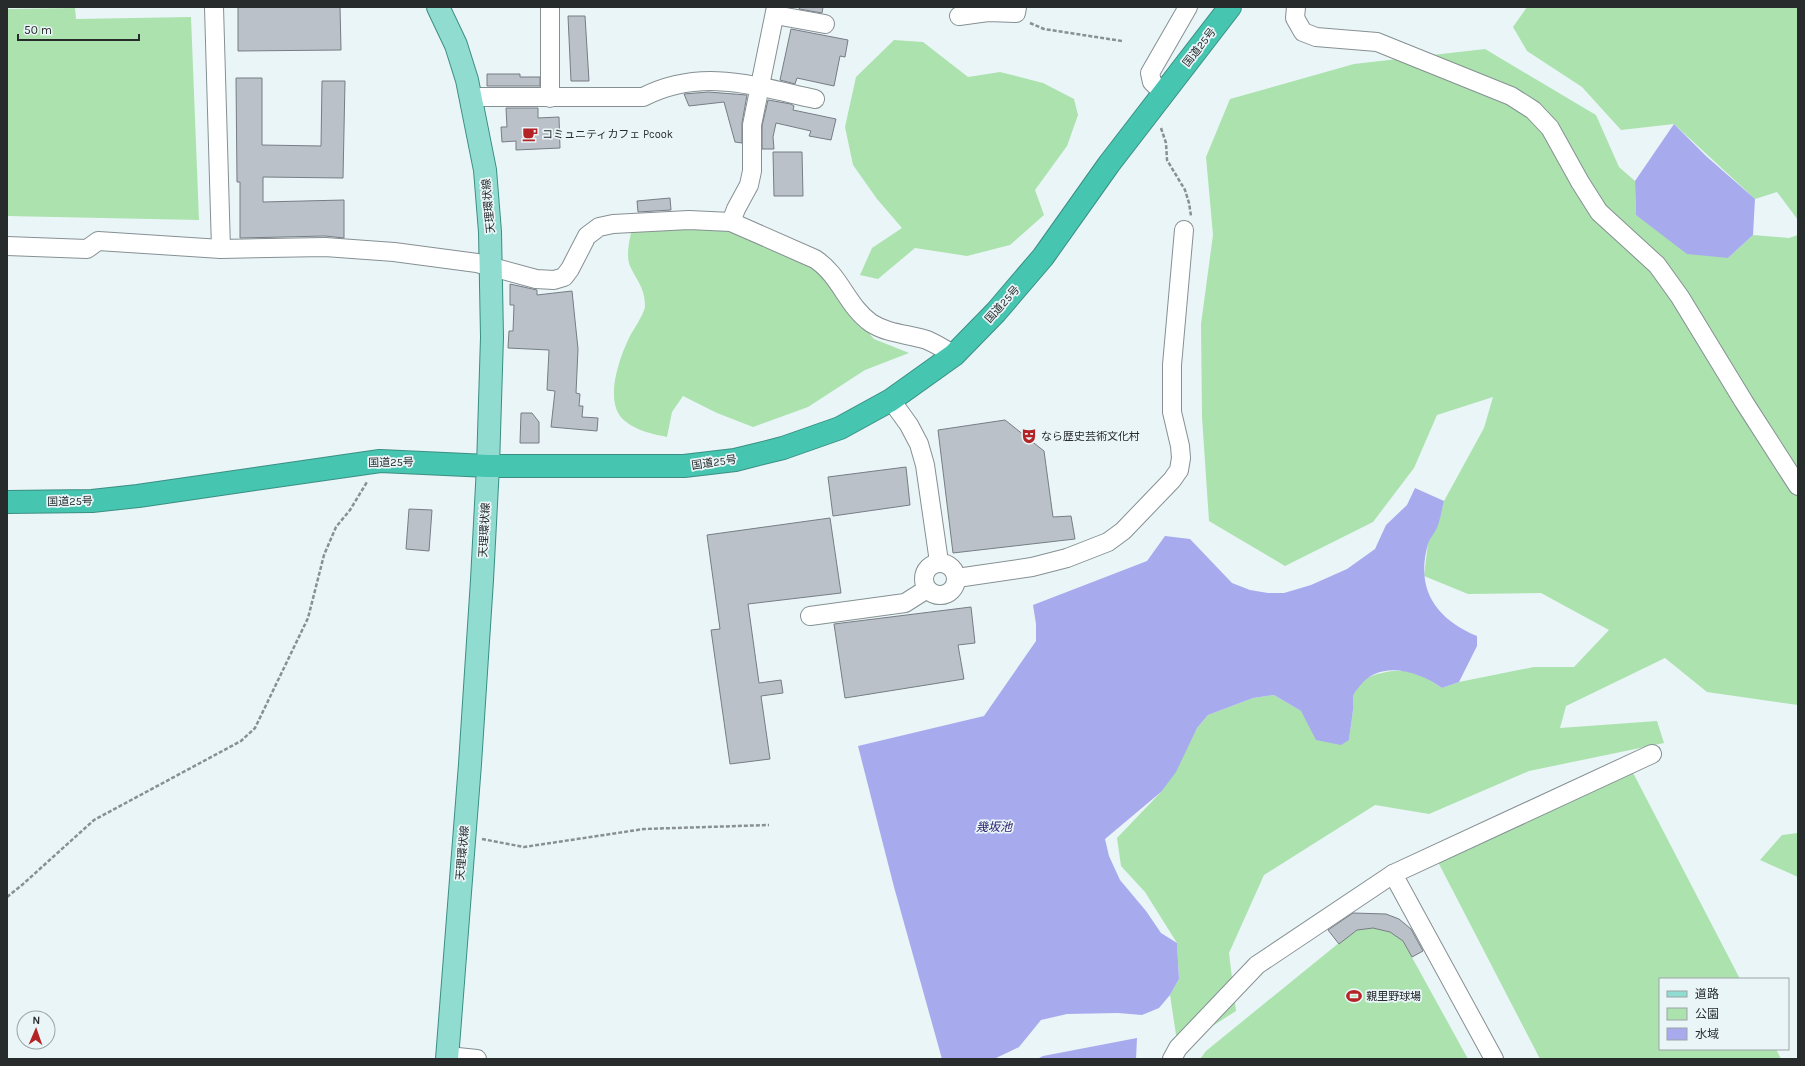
<svg xmlns="http://www.w3.org/2000/svg" width="1805" height="1066" viewBox="0 0 1805 1066" font-family="Karla,'Noto Sans JP',sans-serif">
	<style>
		.green { fill: #abe2ae }
		.water { fill: #a8aaee }
		.building { fill: #bbc1c8; stroke: #777d84 }
		.lines { fill: none; stroke-linecap: round; stroke-linejoin: round }
		.minor-casing { stroke: #869093; stroke-width: 20 }
		.major-casing { stroke: #3b8f82; stroke-width: 24 }
		.highway-casing { stroke: #3b8f82; stroke-width: 24 }
		.path { stroke: #889092; stroke-width: 2.5; stroke-dasharray: 4 2; stroke-linecap: butt }
		.minor { stroke: #fff; stroke-width: 18 }
		.major { stroke: #90dcd0; stroke-width: 22 }
		.highway { stroke: #46c5b1; stroke-width: 22 }
		.labels { text-anchor: middle; stroke-width: 3.5; stroke-linejoin: round; paint-order: stroke }
		.street-label { font-size: 11px; fill: #272b2c; stroke: #eaf5f8 }
		.poi-label { font-size: 11px; fill: #272b2c; stroke: #eaf5f8; text-anchor: start }
		.water-label { font-size: 12px; font-style: italic; fill: #2d216f; stroke: #eaf5f8 }
	</style>
	<rect width="100%" height="100%" fill="#eaf5f8"/>
	<!-- green -->
	<g class="green">
		<path d="M1527,7h271v213l-21,-28 -22,7 -81,-75 -53,6 -39,-43 -55,-36 -14,-24z"/>
		<path d="M75,8l1,11 115,-2 8,203 -192,-4v-207z"/>
		<path d="M894,40l29,2 45,35 32,-5 43,11 31,16 4,16 -11,31 -32,44 9,25 -34,30 -43,11 -52,-8 -37,31 -18,-4 12,-27 30,-20 -25,-29 -24,-34 -8,-38 11,-50z"/>
		<path d="M1485,49l111,66 23,52 16,14 1,34 92,43 25,-23 36,3 9,-3v470l-91,-13 -42,-34 -99,48 -6,22 97,-7 7,22 -135,28 -100,43 -54,-9 -111,70 -35,78 7,58 -58,37 -8,-53 9,-16 -2,-36 -32,-51 -24,-26 -4,-28 44,-46 36,-64 11,-13 45,-17 21,-3 27,16 6,9 42,20c1,-10 3,-20 4,-30 1,-5 -1,-12 1,-16 5,-12 15,-19 28,-21 24,-6 39,1 60,15l17,-6 75,-15h40l35,-37 -68,-37 -73,1 -44,-18 4,-33 12,-25 4,-17 40,-73 9,-31 -56,18 -23,53 -41,54 -88,44 -76,-45 -7,-104 -1,-93 12,-89 -7,-78 24,-58 124,-35z"/>
		<path d="M718,225l82,36 26,17 17,26 31,35 35,14 -44,17 -57,37 -55,20 -36,-14 -34,-17 -11,16 -5,25c-14,-3 -30,-6 -42,-16 -22,-17 -6,-62 4,-83 4,-8 16,-25 16,-32 0,-18 -8,-25 -15,-40 -4,-9 -1,-24 1,-33l11,-3z"/>
		<path d="M1629,765l111,214h-80v70h116l5,10h-241l-102,-197z"/>
		<path d="M1798,833v44l-38,-17 22,-25z"/>
		<path d="M1373,928l17,4 13,9 65,118h-268l6,-8 139,-113 12,-8z"/>
	</g>
	<!-- water -->
	<g class="water">
		<path d="M1674,124l32,32 49,43 -2,36 -25,23 -41,-4 -51,-39 -1,-34z"/>
		<path d="M1415,488l29,13c-2,8 -3,16 -6,24 -2,7 -8,12 -10,19 -13,45 8,75 49,92v10l-18,36 -17,6c-24,-17 -62,-29 -83,-1 -2,2 -4,5 -5,7 -2,5 0,11 -1,16 -1,10 -3,20 -4,30l-8,5 -25,-5 -15,-29 -27,-16 -21,3 -45,17 -11,13 -21,44 -15,20 -56,47 4,17 11,24 26,31 15,22 16,10 2,36 -9,16 -11,13 -17,7 -24,-2 -51,1 -26,6 -22,27 -25,12h-52l-48,-172 -36,-141 126,-30 52,-75v-17l-3,-19 114,-44 18,-25 25,3 42,44 18,7 18,3h16l27,-8 36,-16 28,-20 11,-24 21,-20z"/>
		<path d="M1137,1038l-1,21h-99l6,-3z"/>
	</g>
	<!-- building -->
	<g class="building">
		<path d="M238,7h102l1,43 -103,1z"/>
		<path d="M800,7h23l-1,6 -23,-4z"/>
		<path d="M568,16h17l4,65h-18z"/>
		<path d="M791,29l57,11 -3,17 -5,-1 -6,30 -37,-8 -2,6 -15,-4z"/>
		<path d="M487,74h33v3h20v9h-53z"/>
		<path d="M236,78h26v67l59,1 1,-65h23l-2,97 -80,-1v25l81,-2v38l-19,-2 -85,2v-56h-3z"/>
		<path d="M708,92l39,3 -5,28v20l-7,-1 -11,-40 -35,4 -5,-12z"/>
		<path d="M768,100l23,4 3,2 -1,4 43,9 -5,21 -22,-4 2,-5 -35,-8 -3,14 1,12h-12v-23z"/>
		<path d="M506,108h32v10l21,-1 1,31 -44,2v-9l-14,1 -1,-15h6z"/>
		<path d="M773,152h29l1,44h-29z"/>
		<path d="M670,198l1,12 -33,2 -1,-11z"/>
		<path d="M510,284l27,6v5l35,-4 6,58 -2,44 4,1 -1,12h4l-1,11 16,1 -1,13 -46,-4 4,-36 -8,-1 2,-40 -41,-2 1,-17h4l1,-26h-4z"/>
		<path d="M521,413h11l7,9v21h-19z"/>
		<path d="M1005,420l39,31 9,66 18,-1 4,23 -122,14 -15,-123z"/>
		<path d="M906,467l4,38 -77,11 -5,-39z"/>
		<path d="M409,509l23,1 -3,41 -23,-2z"/>
		<path d="M830,518l11,75 -93,11 11,79 22,-3 2,13 -22,3 9,63 -40,5 -19,-134 9,-1 -13,-94z"/>
		<path d="M971,607l4,36 -17,2 6,34 -119,19 -11,-74z"/>
		<path d="M1353,913l33,1 13,5 12,10 12,22 -11,6 -9,-16 -13,-9 -17,-4 -16,2 -18,14 -11,-14z"/>
	</g>
	<g class="lines">
		<defs>
			<g id="minor">
				<path d="M214,7l7,242"/>
				<path d="M550,7v91"/>
				<path d="M1296,7l-1,11 8,14 13,5 61,5 134,54 22,14 17,18 30,54 19,30 58,53 23,32 64,105 54,84"/>
				<path d="M775,15l50,9"/>
				<path d="M959,16l29,-4 28,1 1,-6"/>
				<path d="M1163,93l-11,-11 -2,-9 38,-66"/>
				<path d="M470,97h173c59,-30 112,-11 172,2"/>
				<path d="M731,222l5,-13 13,-24 3,-14v-46l24,-118"/>
				<path d="M7,246l80,3 11,-8 123,8 104,-2 69,5 83,11 59,16 18,1 10,-3 6,-8 17,-33 12,-9 14,-3 76,-4 42,2 84,37c25,16 32,47 56,64 17,11 38,11 56,17 9,4 19,10 27,15"/>
				<path d="M891,400l18,25 10,19 6,21 14,97"/>
				<circle cx="940" cy="579" r="16"/>
				<path d="M957,578l75,-11 35,-9 41,-16 15,-11 49,-51 7,-10 2,-12 -1,-12 -8,-34v-47l12,-135"/>
				<path d="M810,616l95,-13 22,-14"/>
				<path d="M1393,874l101,185"/>
				<path d="M448,1056l29,3"/>
				<path d="M1172,1059l6,-11 79,-83 136,-91 259,-120"/>
			</g>
			<path id="major" d="M438,7l18,38 11,35 18,90 5,62 2,105 -4,129 -6,114 -12,184 -23,295"/>
			<path id="highway" d="M7,502l85,-1 46,-5 242,-35 108,5h196l51,-6 48,-12 57,-20 51,-28 63,-45 42,-43 47,-55 66,-93 121,-157"/>
		</defs>
		<!-- minor casing -->
		<use href="#minor" class="minor-casing"/>
		<!-- major casing -->
		<use href="#major" class="major-casing"/>
		<!-- highway casing -->
		<use href="#highway" class="highway-casing"/>
		<!-- path -->
		<g class="path">
			<path d="M1030,23l14,6 78,12"/>
			<path d="M1161,128l5,15 1,17 18,30 4,13 2,13"/>
			<path d="M482,839l42,8 120,-18 125,-4"/>
			<path d="M7,897l15,-12 72,-65 147,-79 14,-13 53,-110 16,-63 12,-28 14,-17 17,-28"/>
		</g>
		<!-- minor -->
		<use href="#minor" class="minor"/>
		<!-- major -->
		<use href="#major" class="major"/>
		<!-- highway -->
		<use href="#highway" class="highway"/>
	</g>
	<!-- icons -->
	<defs>
		<symbol id="cafe-bare" viewBox="-9 -9 18 18"><path d="M-5.5-4.5H6V0H3Q3 3.5 0 3.5H-2.5Q-5.5 3.5-5.5 0ZM3-3.2v2h1.7v-2ZM-6 4.5H4V6H-6Z" fill="#b42426" stroke="#eaf5f8" stroke-width="2.5" paint-order="stroke"/></symbol>
		<symbol id="theatre-bare" viewBox="-9 -9 18 18"><path d="M-5-5.5Q0-4 5-5.5V0Q5 5 0 6Q-5 5-5 0ZM-3.3-2.5H-1v1.5H-3.3ZM1-2.5H3.3v1.5H1ZM-2.8 1Q0 5.5 2.8 1Z" fill="#b42426" stroke="#eaf5f8" stroke-width="2.5" paint-order="stroke"/></symbol>
		<symbol id="stadium-bare" viewBox="-9 -9 18 18"><path d="M0-5a6.5 5 0 1 0 0 10a6.5 5 0 1 0 0-10ZM-3.5-1.8h7v3.6h-7Z" fill="#b42426" stroke="#eaf5f8" stroke-width="2.5" paint-order="stroke"/></symbol>
	</defs>
	<g fill-rule="evenodd">
		<use href="#cafe-bare" x="519" y="123" width="22" height="22"/>
		<use href="#theatre-bare" x="1018" y="425" width="22" height="22"/>
		<use href="#stadium-bare" x="1343" y="985" width="22" height="22"/>
	</g>
	<g class="labels">
		<!-- street labels -->
		<g class="street-label">
			<text transform="translate(1199 47) rotate(-52)" y="4">国道25号</text>
			<text transform="translate(488 206) rotate(-95)" y="4">天理環状線</text>
			<text transform="translate(1002 304) rotate(-48)" y="4">国道25号</text>
			<text transform="translate(391 462) rotate(-1)" y="4">国道25号</text>
			<text transform="translate(714 462) rotate(-8)" y="4">国道25号</text>
			<text transform="translate(70 501) rotate(-1)" y="4">国道25号</text>
			<text transform="translate(484 530) rotate(-87)" y="4">天理環状線</text>
			<text transform="translate(462 853) rotate(-85)" y="4">天理環状線</text>
		</g>
		<!-- poi labels -->
		<g class="poi-label">
			<text x="542" y="138">コミュニティカフェ Pcook</text>
			<text x="1041" y="440">なら歴史芸術文化村</text>
			<text x="1366" y="1000">親里野球場</text>
		</g>
		<!-- water labels -->
		<g class="water-label">
			<text x="994" y="831">幾坂池</text>
		</g>
	</g>
	<!-- border -->
	<rect width="1805" height="1066" fill="none" stroke="#272b2c" stroke-width="16"/>
	<!-- legend -->
	<rect x="1659" y="978" width="130" height="72" fill="#eaf5f8" stroke="#9ca4a6"/>
	<rect x="1667" y="991" width="20" height="6" fill="#90dcd0" stroke="#9ca4a6"/>
	<text x="1695" y="998" font-size="12" fill="#272b2c">道路</text>
	<rect x="1667" y="1008" width="20" height="12" fill="#abe2ae" stroke="#9ca4a6"/>
	<text x="1695" y="1018" font-size="12" fill="#272b2c">公園</text>
	<rect x="1667" y="1028" width="20" height="12" fill="#a8aaee" stroke="#9ca4a6"/>
	<text x="1695" y="1038" font-size="12" fill="#272b2c">水域</text>
	<!-- north arrow -->
	<g transform="translate(36 1030) rotate(2)"><circle r="19" fill="#eaf5f8" stroke="#9ca4a6"/>
	<path d="M0-3L7 15L0 10L-7 15Z" fill="#b42426"/>
	<text y="-6" font-size="11" font-weight="bold" text-anchor="middle" fill="#272b2c">N</text>
	</g>
	<!-- scale -->
	<path d="M18 34v6h121v-6" fill="none" stroke="#272b2c" stroke-width="2"/>
	<text x="24" y="34" font-size="12" fill="#272b2c" stroke="#eaf5f8" stroke-width="3" paint-order="stroke">50 m</text>
</svg>
